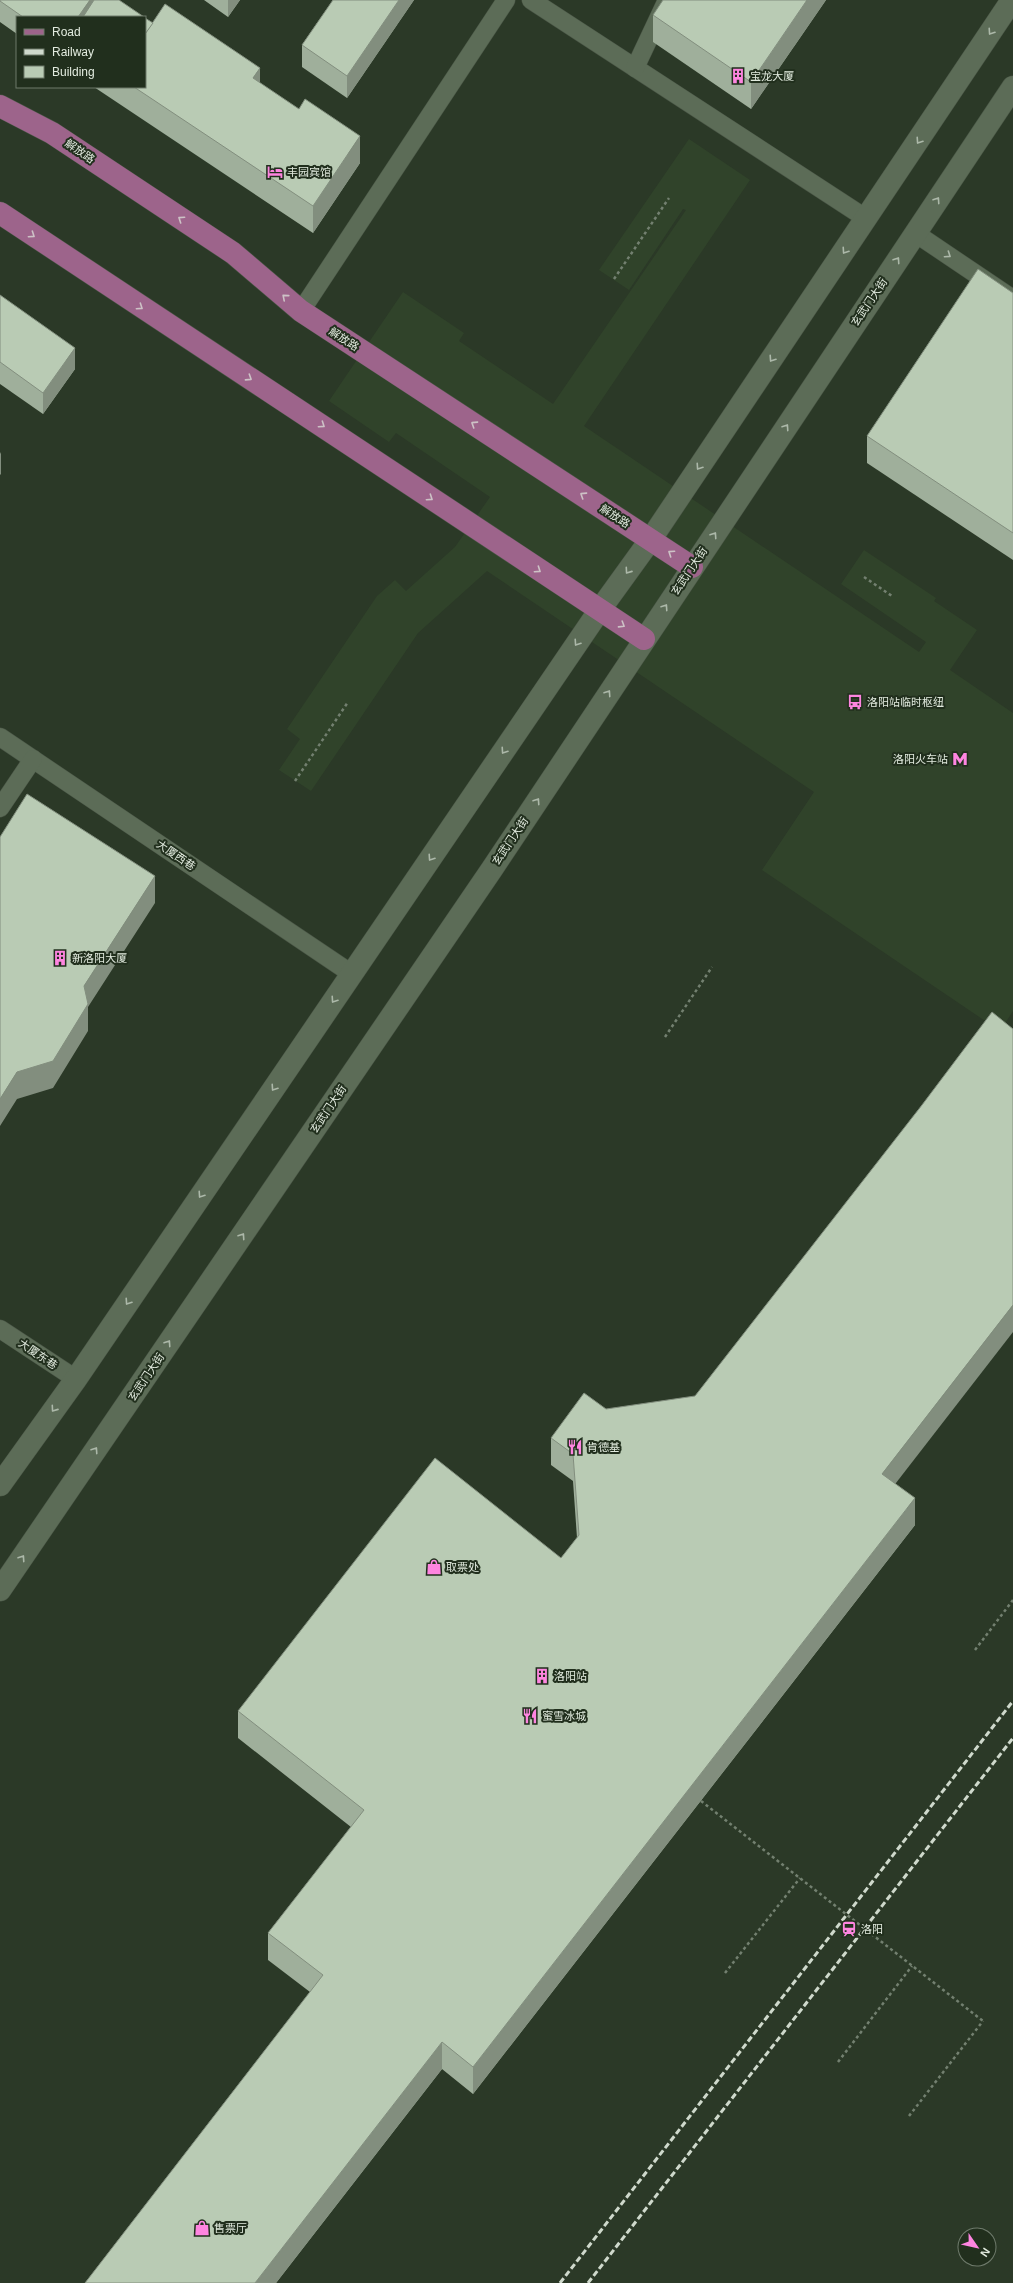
<svg xmlns="http://www.w3.org/2000/svg" width="1013" height="2283" viewBox="0 0 1013 2283" font-family="Helvetica,'Noto Sans SC',sans-serif">
	<style>
		.built { fill: #30432a }
		.lines { fill: none; stroke-linecap: round; stroke-linejoin: round }
		.service-casing { stroke: #495545; stroke-width: 19 }
		.secondary-casing { stroke: #495545; stroke-width: 23 }
		.primary-casing { stroke: #495545; stroke-width: 23 }
		.path { stroke: #738070; stroke-width: 2.5; stroke-dasharray: 3 3; stroke-linecap: butt }
		.service { stroke: #5c6c57; stroke-width: 18 }
		.secondary { stroke: #5c6c57; stroke-width: 22 }
		.primary { stroke: #9d648b; stroke-width: 22 }
		.rail { stroke: #cfd9cc; stroke-width: 3; stroke-dasharray: 6 3; stroke-linecap: butt }
		.path-bridge { stroke: #738070; stroke-width: 2.5; stroke-dasharray: 3 3; stroke-linecap: butt }
		.wall { fill: #9faf9b }
		.shaded-wall { fill: #828e7e }
		.building { fill: #b9cbb4; stroke: #828e7e }
		.oneway { stroke: #acb8a9 }
		.oneway2 { stroke: #cdc2c6 }
		.labels { text-anchor: middle; stroke-width: 4; stroke-linejoin: round; paint-order: stroke }
		.poi-label { font-size: 11px; fill: #e2ebdf; stroke: #212f1d; text-anchor: start }
		.street-label { font-size: 11px; fill: #e2ebdf; stroke: #212f1d }
	</style>
	<rect width="100%" height="100%" fill="#2b3927"/>
	<!-- built -->
	<path class="built" d="M689,139l61,41 -166,246 335,226 7,-10 -85,-58 23,-34 72,48 -2,3 43,29 -27,40 63,43v298l-13,20 -238,-161 52,-78 -327,-221 -69,62 -107,158 -32,-21 21,-31 -13,-10 90,-133 18,-16 11,11 49,-44 35,-50 -94,-64 -7,9 -60,-41 74,-109 61,41 -5,8 94,63 133,-194 -3,-1 -54,81 -30,-20z"/>
	<g class="lines">
		<defs>
			<g id="service">
				<path d="M531,0l336,219"/>
				<path d="M635,68l32,-68"/>
				<path d="M915,233l98,66"/>
				<path d="M301,311l205,-311"/>
				<path d="M0,737l352,237"/>
				<path d="M0,808l33,-49"/>
				<path d="M0,1329l76,50"/>
			</g>
			<g id="secondary">
				<path d="M0,1485l76,-106 523,-768 52,-72 361,-539"/>
				<path d="M0,1590l492,-721 521,-782"/>
			</g>
			<g id="primary">
				<path d="M0,106l52,27 181,120 68,58 391,256"/>
				<path d="M0,213l644,426"/>
			</g>
		</defs>
		<!-- service casing -->
		<use href="#service" class="service-casing"/>
		<!-- secondary casing -->
		<use href="#secondary" class="secondary-casing"/>
		<!-- primary casing -->
		<use href="#primary" class="primary-casing"/>
		<!-- path -->
		<g class="path">
			<path d="M614,279l55,-81"/>
			<path d="M864,577l28,19"/>
			<path d="M295,781l53,-79"/>
			<path d="M665,1037l47,-70"/>
			<path d="M975,1650l38,-50"/>
			<path d="M725,1973l75,-95"/>
			<path d="M838,2062l74,-96"/>
			<path d="M909,2116l74,-95"/>
		</g>
		<!-- service -->
		<use href="#service" class="service"/>
		<!-- secondary -->
		<use href="#secondary" class="secondary"/>
		<!-- primary -->
		<use href="#primary" class="primary"/>
		<!-- rail -->
		<g class="rail">
			<path d="M560,2283l453,-582"/>
			<path d="M588,2283l425,-545"/>
		</g>
		<!-- path-bridge -->
		<path class="path-bridge" d="M701,1801l282,220"/>
	</g>
	<!-- wall -->
	<g class="wall">
		<path d="M0,0l144,17h-127v17l-17,-12z"/>
		<path d="M204,0h36l-12,17z"/>
		<path d="M333,0h81l-67,98 -45,-31v-22z"/>
		<path d="M826,0l-75,109 -98,-67v-27z"/>
		<path d="M153,23l107,60 100,80 -47,70 -219,-146h51z"/>
		<path d="M1013,293v267l-146,-97v-27z"/>
		<path d="M0,295l75,74 -32,45 -43,-30z"/>
		<path d="M606,1409l289,75 20,41 -442,569 -31,-25 -166,214h-191l225,-291 -42,-32v-27l83,-106 -113,-89v-27l323,-153 16,-20 -4,-57 -22,-16v-27z"/>
	</g>
	<!-- shaded-wall -->
	<g class="shaded-wall">
		<path d="M90,0h12l-9,17h-15z"/>
		<path d="M228,0h12l-12,17z"/>
		<path d="M399,0h15l-67,98v-22z"/>
		<path d="M807,0h19l-75,109v-27z"/>
		<path d="M260,68v27l-7,-17z"/>
		<path d="M360,136v27l-47,70v-27z"/>
		<path d="M75,348v21l-32,45v-21z"/>
		<path d="M1,452v22l-1,1v-21z"/>
		<path d="M155,876v27l-67,104v24l-35,57 -36,11 -17,27v-27l17,-27 67,-86z"/>
		<path d="M1013,1305v27l-131,169v-27z"/>
		<path d="M915,1498v27l-442,569v-27z"/>
		<path d="M442,2042v27l-166,214h-21z"/>
	</g>
	<!-- building -->
	<g class="building">
		<path d="M0,0h90l-12,17h-55l-23,-16z"/>
		<path d="M94,0h25l25,17h-61z"/>
		<path d="M333,0h66l-52,76 -45,-31z"/>
		<path d="M663,0h144l-56,82 -98,-67z"/>
		<path d="M165,4l95,64 -7,10 46,31 6,-10 55,37 -47,70 -179,-119h11v-53z"/>
		<path d="M145,18l8,5 -8,11z"/>
		<path d="M978,269l35,24v240l-146,-97z"/>
		<path d="M0,295l75,53 -32,45 -43,-31z"/>
		<path d="M27,794l128,82 -71,110 4,18 -35,57 -36,11 -17,27v-262z"/>
		<path d="M992,1012l21,17v276l-131,169 33,24 -442,569 -31,-25 -187,241h-170l238,-308 -55,-42 96,-123 -126,-99 197,-253 126,100 18,-23 -6,-81 -22,-16 33,-45 22,16 89,-13 227,-291z"/>
	</g>
	<!-- one-way arrows -->
	<defs><path id="oneway-chevron" d="M-2-3.5L2.5 0L-2 3.5" fill="none" stroke-width="1.6" stroke-linecap="round" stroke-linejoin="round"/></defs>
	<g class="oneway">
		<use href="#oneway-chevron" transform="translate(991 32) rotate(124)"/>
		<use href="#oneway-chevron" transform="translate(919 141) rotate(124)"/>
		<use href="#oneway-chevron" transform="translate(937 200) rotate(-56)"/>
		<use href="#oneway-chevron" transform="translate(845 251) rotate(124)"/>
		<use href="#oneway-chevron" transform="translate(948 255) rotate(34)"/>
		<use href="#oneway-chevron" transform="translate(897 260) rotate(-56)"/>
		<use href="#oneway-chevron" transform="translate(772 359) rotate(124)"/>
		<use href="#oneway-chevron" transform="translate(786 427) rotate(-56)"/>
		<use href="#oneway-chevron" transform="translate(699 467) rotate(124)"/>
		<use href="#oneway-chevron" transform="translate(714 535) rotate(-56)"/>
		<use href="#oneway-chevron" transform="translate(628 571) rotate(125)"/>
		<use href="#oneway-chevron" transform="translate(665 607) rotate(-56)"/>
		<use href="#oneway-chevron" transform="translate(577 643) rotate(124)"/>
		<use href="#oneway-chevron" transform="translate(608 693) rotate(-56)"/>
		<use href="#oneway-chevron" transform="translate(504 751) rotate(124)"/>
		<use href="#oneway-chevron" transform="translate(537 801) rotate(-56)"/>
		<use href="#oneway-chevron" transform="translate(431 858) rotate(124)"/>
		<use href="#oneway-chevron" transform="translate(334 1000) rotate(124)"/>
		<use href="#oneway-chevron" transform="translate(274 1088) rotate(124)"/>
		<use href="#oneway-chevron" transform="translate(201 1195) rotate(124)"/>
		<use href="#oneway-chevron" transform="translate(242 1236) rotate(-56)"/>
		<use href="#oneway-chevron" transform="translate(128 1302) rotate(124)"/>
		<use href="#oneway-chevron" transform="translate(168 1343) rotate(-56)"/>
		<use href="#oneway-chevron" transform="translate(54 1409) rotate(125)"/>
		<use href="#oneway-chevron" transform="translate(95 1450) rotate(-56)"/>
		<use href="#oneway-chevron" transform="translate(22 1558) rotate(-56)"/>
	</g>
	<g class="oneway2">
		<use href="#oneway-chevron" transform="translate(181 219) rotate(-146)"/>
		<use href="#oneway-chevron" transform="translate(32 235) rotate(34)"/>
		<use href="#oneway-chevron" transform="translate(285 297) rotate(-139)"/>
		<use href="#oneway-chevron" transform="translate(140 307) rotate(34)"/>
		<use href="#oneway-chevron" transform="translate(249 378) rotate(33)"/>
		<use href="#oneway-chevron" transform="translate(474 424) rotate(-147)"/>
		<use href="#oneway-chevron" transform="translate(322 425) rotate(34)"/>
		<use href="#oneway-chevron" transform="translate(583 495) rotate(-147)"/>
		<use href="#oneway-chevron" transform="translate(430 498) rotate(34)"/>
		<use href="#oneway-chevron" transform="translate(671 553) rotate(-146)"/>
		<use href="#oneway-chevron" transform="translate(538 570) rotate(34)"/>
		<use href="#oneway-chevron" transform="translate(622 625) rotate(32)"/>
	</g>
	<!-- icons -->
	<defs>
		<symbol id="building-bare" viewBox="-9 -9 18 18"><path d="M-4-6H4V6H1V3H-1V6H-4ZM-2.5-4.3h1.7v1.8h-1.7ZM.8-4.3h1.7v1.8H.8ZM-2.5-1h1.7V.8h-1.7ZM.8-1h1.7V.8H.8Z" fill="#fe85e0" stroke="#212f1d" stroke-width="2.5" paint-order="stroke"/></symbol>
		<symbol id="hotel-bare" viewBox="-9 -9 18 18"><path d="M-6-4.5h1.5V1H6V5H4.5V3h-9V5H-6ZM-4 0a1.8 1.8 0 1 1 3.6 0ZM.5 0V-2.5h3Q6-2.5 6 0Z" fill="#fe85e0" stroke="#212f1d" stroke-width="2.5" paint-order="stroke"/></symbol>
		<symbol id="bus-bare" viewBox="-9 -9 18 18"><path d="M-5-6H5V4H4V6H2V4H-2V6H-4V4H-5ZM-3.5-4V0h7V-4ZM-3.5 1.2v1.5H-2V1.2ZM2 1.2v1.5H3.5V1.2Z" fill="#fe85e0" stroke="#212f1d" stroke-width="2.5" paint-order="stroke"/></symbol>
		<symbol id="metro-bare" viewBox="-9 -9 18 18"><path d="M-5.5 5V-5H-3L0 0L3-5H5.5V5H3V-.5L0 4L-3-.5V5Z" fill="#fe85e0" stroke="#212f1d" stroke-width="2.5" paint-order="stroke"/></symbol>
		<symbol id="restaurant-bare" viewBox="-9 -9 18 18"><path d="M-5-6h1v4h1v-4h1v4h1v-4h1v5L-1.5 .5V6h-2V.5L-5-1ZM5-6V6H3V1.5H1.5Q1.5-4 5-6Z" fill="#fe85e0" stroke="#212f1d" stroke-width="2.5" paint-order="stroke"/></symbol>
		<symbol id="shop-bare" viewBox="-9 -9 18 18"><path d="M-5-2.5h2.3a2.7 3.5 0 0 1 5.4 0H5L5.5 6h-11ZM-1.5-2.5h3a1.5 2.3 0 0 0-3 0Z" fill="#fe85e0" stroke="#212f1d" stroke-width="2.5" paint-order="stroke"/></symbol>
		<symbol id="station-bare" viewBox="-9 -9 18 18"><path d="M-3-6H3Q5-6 5-4V2Q5 4 3 4L4.5 6H3L1.5 4h-3L-3 6H-4.5L-3 4Q-5 4-5 2V-4Q-5-6-3-6ZM-3.5-4v3h7v-3ZM-3.5 1v1.5H-2V1ZM2 1v1.5H3.5V1Z" fill="#fe85e0" stroke="#212f1d" stroke-width="2.5" paint-order="stroke"/></symbol>
	</defs>
	<g fill-rule="evenodd">
		<use href="#building-bare" x="727" y="65" width="22" height="22"/>
		<use href="#hotel-bare" x="264" y="161" width="22" height="22"/>
		<use href="#bus-bare" x="844" y="691" width="22" height="22"/>
		<use href="#metro-bare" x="949" y="748" width="22" height="22"/>
		<use href="#building-bare" x="49" y="947" width="22" height="22"/>
		<use href="#restaurant-bare" x="564" y="1436" width="22" height="22"/>
		<use href="#shop-bare" x="423" y="1556" width="22" height="22"/>
		<use href="#building-bare" x="531" y="1665" width="22" height="22"/>
		<use href="#restaurant-bare" x="519" y="1705" width="22" height="22"/>
		<use href="#station-bare" x="838" y="1918" width="22" height="22"/>
		<use href="#shop-bare" x="191" y="2217" width="22" height="22"/>
	</g>
	<g class="labels">
		<!-- poi labels -->
		<g class="poi-label">
			<text x="750" y="80">宝龙大厦</text>
			<text x="287" y="176">丰园宾馆</text>
			<text x="867" y="706">洛阳站临时枢纽</text>
			<text x="948" y="763" text-anchor="end">洛阳火车站</text>
			<text x="72" y="962">新洛阳大厦</text>
			<text x="587" y="1451">肯德基</text>
			<text x="446" y="1571">取票处</text>
			<text x="554" y="1680">洛阳站</text>
			<text x="542" y="1720">蜜雪冰城</text>
			<text x="861" y="1933">洛阳</text>
			<text x="214" y="2232">售票厅</text>
		</g>
		<!-- street labels -->
		<g class="street-label">
			<text transform="translate(80 151) rotate(34)" y="4">解放路</text>
			<text transform="translate(869 302) rotate(-56)" y="4">玄武门大街</text>
			<text transform="translate(344 339) rotate(33)" y="4">解放路</text>
			<text transform="translate(615 516) rotate(33)" y="4">解放路</text>
			<text transform="translate(689 571) rotate(-56)" y="4">玄武门大街</text>
			<text transform="translate(510 841) rotate(-56)" y="4">玄武门大街</text>
			<text transform="translate(176 855) rotate(34)" y="4">大厦西巷</text>
			<text transform="translate(328 1109) rotate(-56)" y="4">玄武门大街</text>
			<text transform="translate(38 1354) rotate(34)" y="4">大厦东巷</text>
			<text transform="translate(146 1377) rotate(-56)" y="4">玄武门大街</text>
		</g>
	</g>
	<!-- legend -->
	<rect x="16" y="16" width="130" height="72" fill="#212f1d" stroke="#6e7a6b"/>
	<rect x="24" y="29" width="20" height="6" fill="#9d648b" stroke="#6e7a6b"/>
	<text x="52" y="36" font-size="12" fill="#e2ebdf">Road</text>
	<rect x="24" y="49" width="20" height="6" fill="#cfd9cc" stroke="#6e7a6b"/>
	<text x="52" y="56" font-size="12" fill="#e2ebdf">Railway</text>
	<rect x="24" y="66" width="20" height="12" fill="#b9cbb4" stroke="#6e7a6b"/>
	<text x="52" y="76" font-size="12" fill="#e2ebdf">Building</text>
	<!-- north arrow -->
	<g transform="translate(977 2247) rotate(124)"><circle r="19" fill="#212f1d" stroke="#6e7a6b"/>
	<path d="M0-3L7 15L0 10L-7 15Z" fill="#fe85e0"/>
	<text y="-6" font-size="11" font-weight="bold" text-anchor="middle" fill="#e2ebdf">N</text>
	</g>
</svg>
